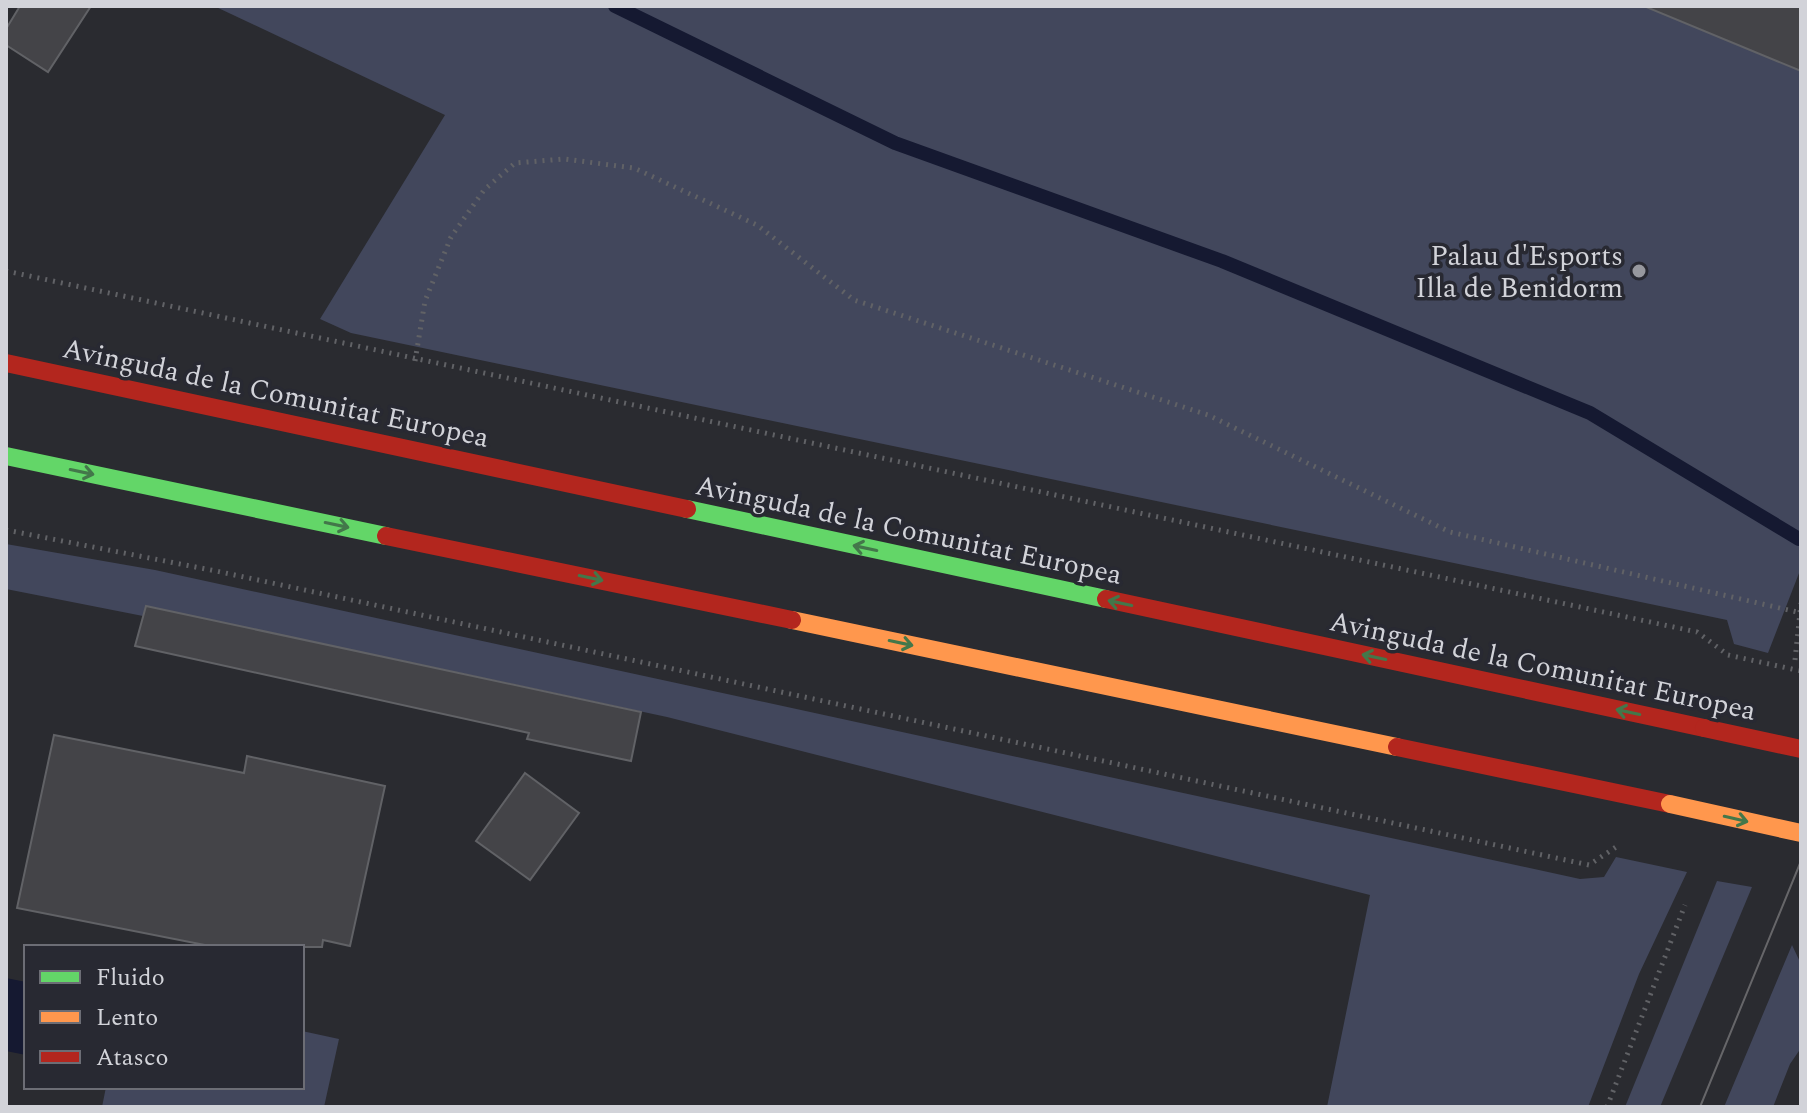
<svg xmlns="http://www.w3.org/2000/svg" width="1807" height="1113" viewBox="0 0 1807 1113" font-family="Spectral,serif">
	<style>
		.green { fill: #42475c }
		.water { fill: #151931 }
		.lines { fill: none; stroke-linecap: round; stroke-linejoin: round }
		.stream { stroke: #151931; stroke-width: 14 }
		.building { fill: #444448; stroke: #616266; stroke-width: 2 }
		.path { stroke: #616266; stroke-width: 5; stroke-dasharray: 2 6; stroke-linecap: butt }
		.fast { stroke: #63d668; stroke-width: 18 }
		.slow { stroke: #ff974d; stroke-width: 18 }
		.jam { stroke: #b3261e; stroke-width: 18 }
		.tram { stroke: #666669; stroke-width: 2 }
		.path-bridge { stroke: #616266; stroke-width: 5; stroke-dasharray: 2 6; stroke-linecap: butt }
		.slow-bridge { stroke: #ff974d; stroke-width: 18 }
		.jam-bridge { stroke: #b3261e; stroke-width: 18 }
		.oneway { stroke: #43774a }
		.poi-dot { fill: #97989e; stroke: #282932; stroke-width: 3 }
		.labels { text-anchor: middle; stroke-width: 7; stroke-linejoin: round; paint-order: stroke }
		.poi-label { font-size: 28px; fill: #d2d3d9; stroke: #282932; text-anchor: end }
		.street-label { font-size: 28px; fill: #d2d3d9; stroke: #282932 }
	</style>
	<rect width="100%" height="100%" fill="#2a2b30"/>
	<!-- green -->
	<g class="green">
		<path d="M214,6h1587v562l-33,85 -34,-9 -7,-24 -1376,-287 -31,-14 125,-204z"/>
		<path d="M6,544l149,26 1425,309 24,-2 12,-20 71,15 -48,102 -51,133h-261l43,-212 -703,-178 -521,-111 -3,10 -137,-27z"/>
		<path d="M1717,881l35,6 -92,220h-35z"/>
		<path d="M1792,945l9,19v84l-11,16 -17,43h-49z"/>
		<path d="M302,1031l37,8 -15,68h-222l4,-20h196z"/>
	</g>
	<!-- water -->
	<path class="water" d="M6,978l20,4v73l-20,-4z"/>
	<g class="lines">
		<!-- stream -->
		<path class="stream" d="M615,6l280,137 327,118 368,152 209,126"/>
	</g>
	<!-- building -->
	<g class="building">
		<path d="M20,6h71l-43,66 -42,-27v-16z"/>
		<path d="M1647,6h154v65l-155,-64z"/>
		<path d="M146,606l495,106 -10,49 -104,-22 2,-6 -394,-87z"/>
		<path d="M54,735l190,38 3,-17 138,30 -35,160 -27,-6 -1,7h-107l-198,-39z"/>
		<path d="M525,773l54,40 -49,67 -54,-39z"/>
	</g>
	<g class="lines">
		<!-- path -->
		<g class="path">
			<path d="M6,271l1691,361 31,23"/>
			<path d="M415,361l10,-60 26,-64 33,-47 31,-27 49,-4 70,9 123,57 97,75 354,115 242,117 347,80"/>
			<path d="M6,530l210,41 1373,294 27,-18"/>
			<path d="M1795,660l6,-57"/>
			<path d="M1607,1107l78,-202"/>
		</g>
		<!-- fast -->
		<g class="fast">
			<path d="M6,456l380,80"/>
			<path d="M687,509l419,90"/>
		</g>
		<!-- slow -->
		<path class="slow" d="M792,620l605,127"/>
		<!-- jam -->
		<g class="jam">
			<path d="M6,363l681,146"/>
			<path d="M386,536l406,84"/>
			<path d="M1106,599l598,129"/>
			<path d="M1397,747l273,57"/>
		</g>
		<!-- tram -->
		<path class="tram" d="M1700,1107l101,-246"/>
		<!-- path-bridge -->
		<path class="path-bridge" d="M1728,655l73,16"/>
		<!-- slow-bridge -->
		<path class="slow-bridge" d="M1670,804l131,29"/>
		<!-- jam-bridge -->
		<path class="jam-bridge" d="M1704,728l97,21"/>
	</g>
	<!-- one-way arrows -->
	<defs><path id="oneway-shaft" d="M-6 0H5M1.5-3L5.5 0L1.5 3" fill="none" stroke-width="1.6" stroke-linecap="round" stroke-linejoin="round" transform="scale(2)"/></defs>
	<g class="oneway">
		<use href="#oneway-shaft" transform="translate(82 472) rotate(12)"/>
		<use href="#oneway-shaft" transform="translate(337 525) rotate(12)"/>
		<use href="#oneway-shaft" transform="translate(865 548) rotate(-168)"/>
		<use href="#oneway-shaft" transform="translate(591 578) rotate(12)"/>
		<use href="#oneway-shaft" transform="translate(1120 603) rotate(-168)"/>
		<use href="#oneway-shaft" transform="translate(901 643) rotate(12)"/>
		<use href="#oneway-shaft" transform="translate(1374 657) rotate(-168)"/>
		<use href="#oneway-shaft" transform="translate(1628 712) rotate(-168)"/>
		<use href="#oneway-shaft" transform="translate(1736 819) rotate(13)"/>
	</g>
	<!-- markers -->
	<circle class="poi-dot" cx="1639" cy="271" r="8"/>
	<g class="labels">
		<!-- poi labels -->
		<g class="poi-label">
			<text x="1623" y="265">Palau d'Esports<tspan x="1623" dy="32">Illa de Benidorm</tspan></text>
		</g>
		<!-- street labels -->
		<g class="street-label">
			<text transform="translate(276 392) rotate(12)" y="10">Avinguda de la Comunitat Europea</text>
			<text transform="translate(909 529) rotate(12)" y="10">Avinguda de la Comunitat Europea</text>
			<text transform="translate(1543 665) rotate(12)" y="10">Avinguda de la Comunitat Europea</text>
		</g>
	</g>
	<!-- border -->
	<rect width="1807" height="1113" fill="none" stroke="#d2d3d9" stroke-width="16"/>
	<!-- legend -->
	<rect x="24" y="945" width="280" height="144" fill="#282932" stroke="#6c6d75" stroke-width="2"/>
	<rect x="40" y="971" width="40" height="12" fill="#63d668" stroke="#6c6d75" stroke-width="2"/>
	<text x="96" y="985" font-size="24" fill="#d2d3d9">Fluido</text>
	<rect x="40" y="1011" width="40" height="12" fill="#ff974d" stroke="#6c6d75" stroke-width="2"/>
	<text x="96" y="1025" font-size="24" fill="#d2d3d9">Lento</text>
	<rect x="40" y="1051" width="40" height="12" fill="#b3261e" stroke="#6c6d75" stroke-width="2"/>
	<text x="96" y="1065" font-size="24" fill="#d2d3d9">Atasco</text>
</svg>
